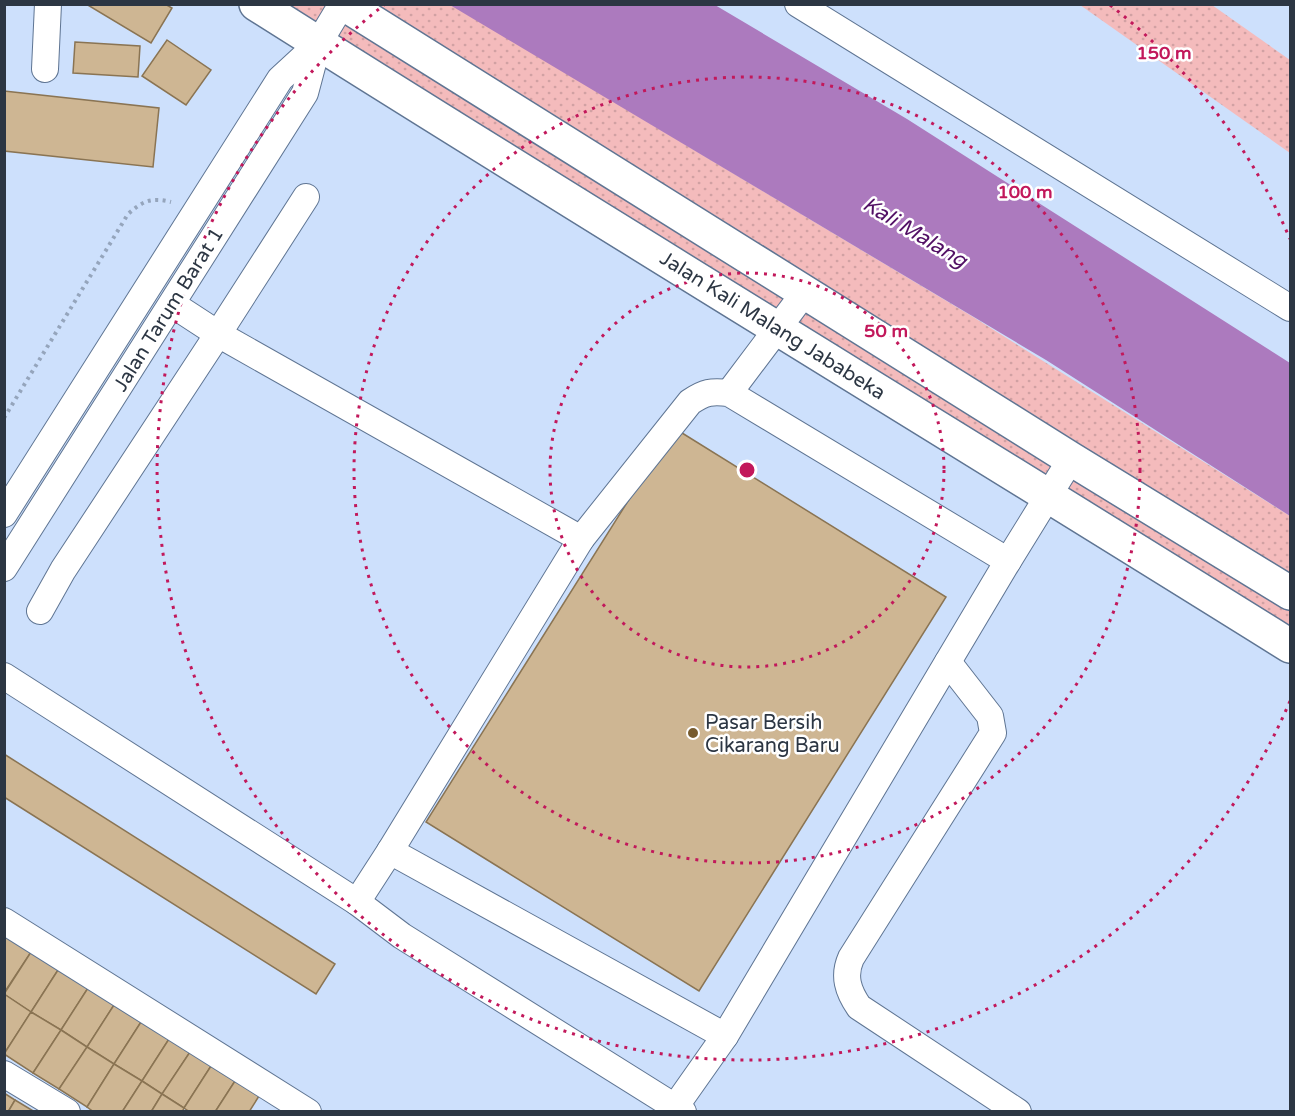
<svg xmlns="http://www.w3.org/2000/svg" width="1295" height="1116" viewBox="0 0 1295 1116" font-family="'Varela Round',sans-serif">
	<style>
		.grass { fill: url(#grass-dots) }
		.water { fill: #ac7abe }
		.building { fill: #ceb693; stroke: #8a7453; stroke-width: 1.5 }
		.lines { fill: none; stroke-linecap: round; stroke-linejoin: round }
		.minor-casing { stroke: #5f7593; stroke-width: 28 }
		.major-casing { stroke: #5f7593; stroke-width: 36 }
		.path { stroke: #95a5bc; stroke-width: 4; stroke-dasharray: 3 4.5; stroke-linecap: butt }
		.minor { stroke: #fff; stroke-width: 26 }
		.major { stroke: #fff; stroke-width: 33 }
		.ring { fill: none; stroke: #c2185b; stroke-width: 3; stroke-dasharray: 3 6 }
		.poi-dot { fill: #775b2e; stroke: #fff; stroke-width: 2 }
		.labels { text-anchor: middle; stroke-width: 5; stroke-linejoin: round; paint-order: stroke }
		.street-label { font-size: 20px; fill: #2c3643; stroke: #fff }
		.poi-label { font-size: 20px; fill: #2c3643; stroke: #fff; text-anchor: start }
		.water-label { font-size: 21px; font-style: italic; fill: #521065; stroke: #fff }
		.centre { fill: #c2185b; stroke: #fff; stroke-width: 3 }
		.ring-label { font-size: 18px; text-anchor: middle; font-weight: bold; fill: #c2185b; stroke: #fff; stroke-width: 5; stroke-linejoin: round; paint-order: stroke }
	</style>
	<defs>
		<pattern id="grass-dots" width="8" height="8" patternUnits="userSpaceOnUse" patternTransform="scale(1.5)"><rect width="8" height="8" fill="#f4bbbc"/><path d="M2 2h.1M6 6h.1" fill="none" stroke="#d1a1a3" stroke-width="1.8" stroke-linecap="round"/></pattern>
	</defs>
	<rect width="100%" height="100%" fill="#cde0fc"/>
	<!-- grass -->
	<g class="grass">
		<path d="M255,5h197l518,310 320,201v130z"/>
		<path d="M1080,5h132l78,55v93z"/>
	</g>
	<!-- water -->
	<path class="water" d="M450,5h265l192,114 383,244v153l-244,-156z"/>
	<!-- building -->
	<g class="building">
		<path d="M86,4h79l7,4 -21,35z"/>
		<path d="M167,40l44,30 -25,35 -44,-29z"/>
		<path d="M75,42l65,4 -2,31 -65,-4z"/>
		<path d="M4,91l155,17 -6,59 -149,-16z"/>
		<path d="M674,428l272,169 -247,394 -273,-169z"/>
		<path d="M4,754l331,210 -19,30 -312,-197z"/>
		<path d="M4,935l27,17 -27,41z"/>
		<path d="M31,952l27,18 -27,42 -27,-18z"/>
		<path d="M58,970l30,18 -27,42 -30,-18z"/>
		<path d="M88,988l26,17 -27,42 -26,-17z"/>
		<path d="M4,994l27,18 -27,42z"/>
		<path d="M114,1005l27,17 -27,42 -27,-17z"/>
		<path d="M31,1012l30,18 -28,43 -29,-19z"/>
		<path d="M141,1022l28,17 -27,42 -28,-17z"/>
		<path d="M61,1030l26,17 -28,42 -26,-16z"/>
		<path d="M169,1039l21,13 -28,42 -20,-13z"/>
		<path d="M87,1047l27,17 -27,43 -28,-18z"/>
		<path d="M190,1052l21,14 -27,42 -22,-14z"/>
		<path d="M114,1064l28,17 -20,31h-28l-7,-5z"/>
		<path d="M211,1066l24,15 -20,31h-25l-6,-4z"/>
		<path d="M142,1081l20,13 -11,18h-29z"/>
		<path d="M235,1081l24,15 -10,16h-34z"/>
		<path d="M4,1093l11,7 -7,12h-4z"/>
		<path d="M162,1094l22,14 -2,4h-31z"/>
		<path d="M15,1100l20,12h-27z"/>
	</g>
	<g class="lines">
		<defs>
			<g id="minor">
				<path d="M798,4l492,304"/>
				<path d="M45,69l3,-65"/>
				<path d="M172,304l46,30 363,205"/>
				<path d="M729,393l76,-101"/>
				<path d="M4,514l276,-435 38,-35 24,-40"/>
				<path d="M4,568l301,-475 13,-49"/>
				<path d="M40,611l23,-41 155,-236 88,-137"/>
				<path d="M948,662l42,54 3,17 -142,225c-8,18 -3,33 8,49l159,105"/>
				<path d="M4,676l353,226 45,34 281,176"/>
				<path d="M390,851l335,185"/>
				<path d="M357,902l33,-51 191,-312 109,-137c15,-10 21,-11 39,-9l279,168"/>
				<path d="M4,921l304,191"/>
				<path d="M4,1074l63,38"/>
				<path d="M675,1107l50,-71 283,-475 63,-102"/>
			</g>
			<g id="major">
				<path d="M256,4c343,217 690,427 1034,642"/>
				<path d="M344,4l727,455 219,134"/>
			</g>
		</defs>
		<!-- minor casing -->
		<use href="#minor" class="minor-casing"/>
		<!-- major casing -->
		<use href="#major" class="major-casing"/>
		<!-- path -->
		<path class="path" d="M4,418l124,-204c15,-13 23,-17 43,-12"/>
		<!-- minor -->
		<use href="#minor" class="minor"/>
		<!-- major -->
		<use href="#major" class="major"/>
	</g>
	<!-- distance rings -->
	<g class="ring">
		<circle cx="747" cy="470" r="197"/>
		<circle cx="747" cy="470" r="393"/>
		<path d="M1290 701A590 590 0 1 1 384 5M1110 5A590 590 0 0 1 1290 239"/>
	</g>
	<!-- markers -->
	<circle class="poi-dot" cx="693" cy="733" r="6"/>
	<g class="labels">
		<!-- street labels -->
		<g class="street-label">
			<text transform="translate(168 309) rotate(-58)" y="7">Jalan Tarum Barat 1</text>
			<text transform="translate(773 325) rotate(32)" y="7">Jalan Kali Malang Jababeka</text>
		</g>
		<!-- poi labels -->
		<g class="poi-label">
			<text x="705" y="729">Pasar Bersih<tspan x="705" dy="23">Cikarang Baru</tspan></text>
		</g>
		<!-- water labels -->
		<g class="water-label">
			<text transform="translate(915 232) rotate(31)" y="7">Kali Malang</text>
		</g>
	</g>
	<circle cx="747" cy="470" r="9" class="centre"/>
	<g class="ring-label">
		<text x="1164" y="59">150 m</text>
		<text x="1025" y="198">100 m</text>
		<text x="886" y="337">50 m</text>
	</g>
	<!-- border -->
	<rect width="1295" height="1116" fill="none" stroke="#2c3643" stroke-width="12"/>
</svg>
